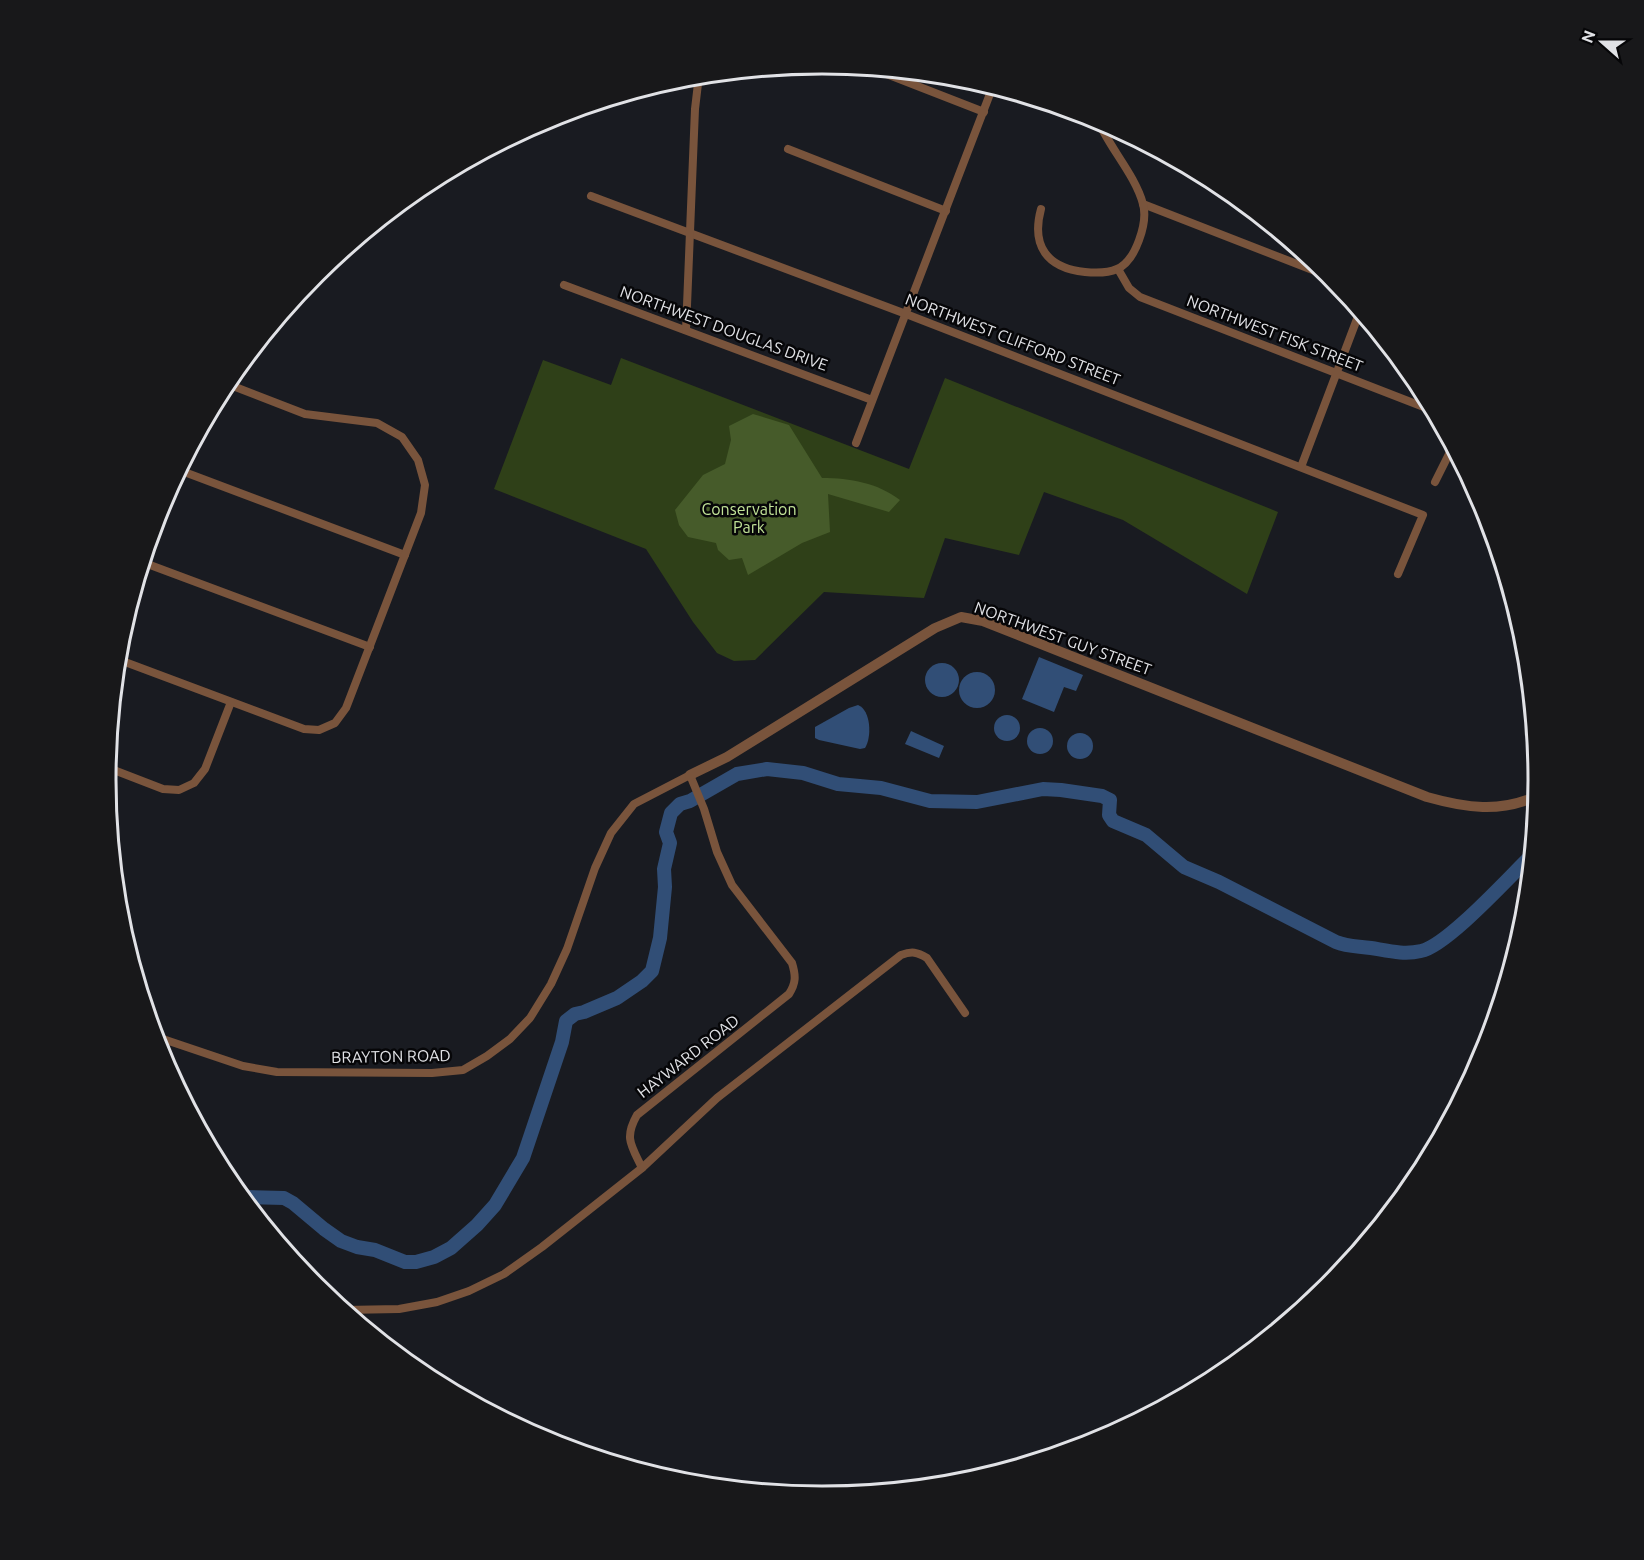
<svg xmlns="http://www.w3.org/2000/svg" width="1644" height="1560" viewBox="0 0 1644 1560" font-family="Ubuntu,sans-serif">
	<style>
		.green { fill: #2f4018 }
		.forest { fill: #465b2a }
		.water { fill: #314e76 }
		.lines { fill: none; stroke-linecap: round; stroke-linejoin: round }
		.river { stroke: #314e76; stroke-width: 14 }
		.minor { stroke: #79543c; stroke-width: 8 }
		.tertiary { stroke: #79543c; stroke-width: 10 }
		.labels { text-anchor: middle; stroke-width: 5; stroke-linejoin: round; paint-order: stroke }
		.street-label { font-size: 16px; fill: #e1e2e6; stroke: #060608 }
		.park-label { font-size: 16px; fill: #c2e498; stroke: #060608 }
		.rim { fill: none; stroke: #e1e2e6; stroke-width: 3 }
	</style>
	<rect width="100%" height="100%" fill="#191b21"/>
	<!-- green -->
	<path class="green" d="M621,358l288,111 36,-91 333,134 -31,82 -124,-74 -79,-28 -25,63 -74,-17 -21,60 -100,-6 -69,68 -21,1 -17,-8 -24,-31 -47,-73 -152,-60 49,-129 68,25z"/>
	<!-- forest -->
	<path class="forest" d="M753,414l36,11 33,53c28,0 56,5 78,22l-11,12 -61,-18 2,38 -28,11 -54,32 -6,-17 -13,2 -11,-10 -2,-7 -28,-6 -9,-12 -4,-15 28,-35 22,-11 6,-24 -2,-14z"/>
	<!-- water -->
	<g class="water">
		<path d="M1039,657l44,18 -7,16 -12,-4 -10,25 -32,-13z"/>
		<circle cx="942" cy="680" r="17"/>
		<circle cx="977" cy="690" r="18"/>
		<path d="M858,705c13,5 14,32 7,43l-5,1 -41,-9 -4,-2v-11l34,-19z"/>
		<circle cx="1007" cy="728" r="13"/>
		<circle cx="1040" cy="741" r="13"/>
		<path d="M911,731l33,15 -5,12 -34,-14z"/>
		<circle cx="1080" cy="746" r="13"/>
	</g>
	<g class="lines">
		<!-- river -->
		<path class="river" d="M241,1197l43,1 9,5 31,26 17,12 16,6 18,3 30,12h11l18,-5 17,-9 26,-23 18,-20 28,-47 39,-116 4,-21 9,-7 9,-2 33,-14 25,-17 10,-10 8,-33 5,-51 -1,-18 6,-26 -4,-11 5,-19 9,-9 10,-3 47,-27 30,-5 36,4 35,11 43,4 49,13 47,1 66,-13 18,1 41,6 8,4 -1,15 4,6 33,14 38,32 35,15 117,60c12,5 23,4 35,6 18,3 33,7 50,3 26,-5 89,-75 111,-96"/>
		<!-- minor -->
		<g class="minor">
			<path d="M871,68l113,44"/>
			<path d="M788,149l158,62"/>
			<path d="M591,196l315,118 517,201 -25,59"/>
			<path d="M1143,204l190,74"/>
			<path d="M1041,209c-10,37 6,59 44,63 10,1 23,1 32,-3 19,-8 31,-47 26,-65 -8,-30 -36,-59 -46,-86"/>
			<path d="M1118,269l11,19 11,9 294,114"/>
			<path d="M564,285l308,115"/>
			<path d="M686,330l9,-221 4,-34"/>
			<path d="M856,443l137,-357"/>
			<path d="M1301,467l59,-156"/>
			<path d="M179,470l226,85"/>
			<path d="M1435,482l18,-36"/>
			<path d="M142,562l228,85"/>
			<path d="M117,659l187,70 15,1 16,-7 11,-15 75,-195 4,-28 -7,-25 -16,-23 -25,-14 -72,-9 -80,-31"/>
			<path d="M106,767l57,22 16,1 15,-7 11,-14 26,-67"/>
			<path d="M1510,952c1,-8 3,-13 11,-17"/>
			<path d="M154,1036l89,30 34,6 155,1 31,-3 24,-14 23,-17 20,-21 21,-34 16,-35 28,-81 16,-35 23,-29 56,-29 14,34 13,43 15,33 60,78c4,13 4,20 -3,31l-152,121c-13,23 -6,30 5,53"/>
			<path d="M344,1310l55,-1 38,-7 32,-11 35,-17 38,-27 100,-79 75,-70 184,-143c11,-4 16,-3 26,3l38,55"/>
		</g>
		<!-- tertiary -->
		<path class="tertiary" d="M690,775l37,-18 208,-129 26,-11 22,4 444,176c39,11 73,16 110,-1"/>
	</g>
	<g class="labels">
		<!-- street labels -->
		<g class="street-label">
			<text transform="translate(724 328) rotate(20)" y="6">NORTHWEST DOUGLAS DRIVE</text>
			<text transform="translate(1275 333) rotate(21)" y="6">NORTHWEST FISK STREET</text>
			<text transform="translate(1013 339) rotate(21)" y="6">NORTHWEST CLIFFORD STREET</text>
			<text transform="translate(1063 638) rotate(20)" y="6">NORTHWEST GUY STREET</text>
			<text transform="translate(391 1056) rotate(-1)" y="6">BRAYTON ROAD</text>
			<text transform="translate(688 1056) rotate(-38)" y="6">HAYWARD ROAD</text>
		</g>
		<!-- park labels -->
		<g class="park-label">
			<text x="749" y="515">Conservation<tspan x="749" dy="18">Park</tspan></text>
		</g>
	</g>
	<!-- crop -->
	<path d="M0 0H1644V1560H0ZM116 780a706 706 0 1 1 1412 0a706 706 0 1 1-1412 0Z" fill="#18181a" fill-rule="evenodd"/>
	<path class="rim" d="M116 780a706 706 0 1 1 1412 0a706 706 0 1 1-1412 0Z"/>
	<!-- north arrow -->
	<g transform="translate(1602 42) rotate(291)" stroke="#060608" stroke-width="4.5" paint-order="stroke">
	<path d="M0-4.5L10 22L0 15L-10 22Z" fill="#e1e2e6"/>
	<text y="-9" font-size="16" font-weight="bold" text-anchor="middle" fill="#e1e2e6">N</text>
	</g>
</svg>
